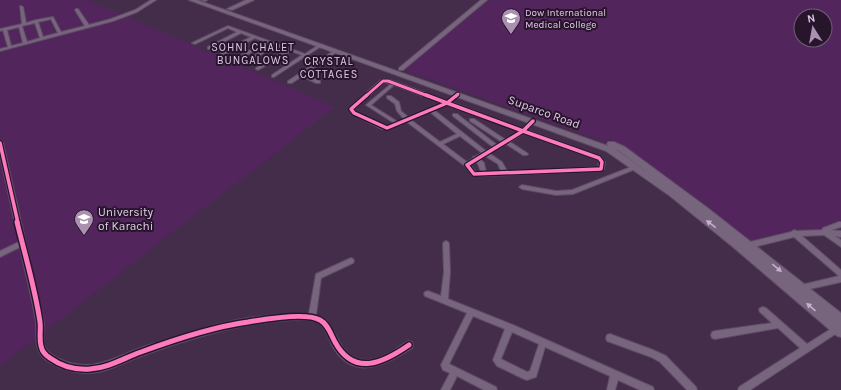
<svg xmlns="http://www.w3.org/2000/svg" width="841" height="390" viewBox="0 0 841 390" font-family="Karla,sans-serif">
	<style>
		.built { fill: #52265d; fill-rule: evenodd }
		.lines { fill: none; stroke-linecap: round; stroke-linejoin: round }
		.street-casing { stroke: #604b65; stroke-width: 2 }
		.secondary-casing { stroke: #604b65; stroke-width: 2 }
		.street { fill: #77647d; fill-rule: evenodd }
		.secondary { fill: #77647d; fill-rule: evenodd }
		.cycleway-far2-casing { stroke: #27152c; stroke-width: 4.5 }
		.cycleway-far1-casing { stroke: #27152c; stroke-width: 6 }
		.cycleway-casing { stroke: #27152c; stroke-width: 8 }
		.cycleway-far2 { stroke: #fd7abc; stroke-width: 3 }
		.cycleway-far1 { stroke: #fd7abc; stroke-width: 3.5 }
		.cycleway { stroke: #fd7abc; stroke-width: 5 }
		.oneway { fill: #c6aecc }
		.labels { text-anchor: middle; stroke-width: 4; stroke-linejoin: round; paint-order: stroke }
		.far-poi-label { font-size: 10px; fill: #e0c7e6; stroke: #27152c; text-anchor: start }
		.far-neighbourhood-label { font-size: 11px; letter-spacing: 1px; fill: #e0c7e6; stroke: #27152c }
		.street-label { font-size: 12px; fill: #e0c7e6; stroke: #27152c }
		.poi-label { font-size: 12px; fill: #e0c7e6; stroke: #27152c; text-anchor: start }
	</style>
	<rect width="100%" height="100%" fill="#442d4a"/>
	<!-- built -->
	<g class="built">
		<path d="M0,0h89l246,107 -335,259z"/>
		<path d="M488,0h353v235l-15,-3 -77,11 -127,-95 -218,-78zM801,16h24v24h-24z"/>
	</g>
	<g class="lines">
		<defs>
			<g id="street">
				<path d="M151,0h5l-19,12 -24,9 -113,30v-2l8,-2 -5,-17 -3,1v-2l22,-5 -2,-18 3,1 3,16 10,-3 17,-3 8,15 24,-6 -10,-16 1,-1h2l11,16 22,-6 24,-9zM51,19l7,14 -15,4 -5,-15zM35,23l5,15 -13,4 -5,-16zM19,27l4,16 -12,3 -4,-16z"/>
				<path d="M201,0h6l-2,1z"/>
				<path d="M228,26l77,28 15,-10 3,1 -49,32h-2v-2l30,-20 -11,-4 -33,19 -2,-1v-1l31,-18 -11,-4 -32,18h-2v-2l31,-17 -5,-2 -32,18h-2v-2l31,-17 -10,-4 -30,16h-4v-2l30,-15 -10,-4 -31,16h-2v-2l29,-15 -9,-4 -33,16 -3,-1z"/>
				<path d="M335,50l3,1 -33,23 15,7v2h-4l-14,-7 -10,7h-4v-2z"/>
				<path d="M381,80h9l57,21 9,-8h4v2l-9,7 71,27 9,-9h4v2l-8,8 74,27 4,5 -1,7 -3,2 -117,5 -12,-1 -7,-9 -58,-44 -18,7h-7l-30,-15 -3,-5v-1zM384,82l7,2 -25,21 28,18 -7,3 -31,-14 -2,-3zM394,85l49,18 -35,14 -7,-6 -2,-9 -8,-6h-4v2l8,6 2,7 7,8 -6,3 -27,-17zM447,105l72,26 -13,9 -32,-21h-4v2l32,21 -5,3 -40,-31h-4v2l40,31 -7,4 -52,-41zM430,112l27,22 -17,8 -29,-22zM524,133l73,26 2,3 -1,5 -91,4 -5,-9 -13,-9 17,-9 17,11h4l1,-1 -1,-1 -17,-11zM460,136l22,17 -6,3 -3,1v1l-6,4 -24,-18zM485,156l13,8 3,7 -15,1 -2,-9 -4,-4zM476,162l2,2 3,8h-5l-6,-7z"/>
				<path d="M0,141l3,2 41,180c0,8 -2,17 1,24 2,6 9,9 14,12 32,15 54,-1 84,-12 9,-3 19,-5 29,-9 14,-4 29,-9 43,-13 31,-8 63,-12 94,-11l7,-40 35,-16 2,1 1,2 -1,2 -32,15 -5,37 7,3 4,3c6,8 10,18 16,27 13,18 33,13 50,3 5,-3 10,-7 16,-10l3,1 1,3 -1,3c-27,18 -60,34 -80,-3 -3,-7 -7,-19 -14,-23 -12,-5 -50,0 -63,2 -38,6 -75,18 -111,31 -18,6 -35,17 -54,18 -14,1 -29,-4 -41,-11 -5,-3 -9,-7 -11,-13 -3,-9 -1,-19 -2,-27 -4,-25 -11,-50 -16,-75l-20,10v-6l19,-9 -19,-87z"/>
				<path d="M636,165l3,2 -1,1 -65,26 -17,1 -34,-6 -3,-2 3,-2 34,6 16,-1z"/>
				<path d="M839,222h2v5l-10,3 10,1v6l-6,-1 6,4v7l-17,-12 -22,1 39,34v12l-40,9 -3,-1 -1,-2 1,-2 3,-1 38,-9 -45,-39 -44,11 -2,-1 -1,-2 1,-2 2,-1 41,-10 3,-2 3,1 25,-1 1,-2z"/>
				<path d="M446,241l2,1 1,2 1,28 -2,27 65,26 140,62 1,3h-14l-22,-10 -3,10h-8l3,-14 -65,-29 -9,30 -9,3 -3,-1 -27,-13 -4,-6 12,-31 -32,-13 -24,48 47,23 1,3h-13l-27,-14 -7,14h-9l9,-17 -7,-3 -2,-5 26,-52 -42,-17 -1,-2 1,-2 3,-1 13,5 3,-24 -1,-28 1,-2zM512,332l27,12 -9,27 -3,1 -26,-13z"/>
				<path d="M763,307l3,1 41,36 27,-17 3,-2 3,2 1,2 -1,2 -90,59h-12l1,-3 61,-39 -22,-20 -63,11 -3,-1 -1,-3 1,-3 3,-1 57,-8 -12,-11 -1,-2 1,-2z"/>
				<path d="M610,334l43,16 13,6 30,31 1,3h-10l-27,-28 -9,-5 -44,-16 -1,-3 1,-3z"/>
			</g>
			<g id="secondary">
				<path d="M189,0h8l411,146 -1,-2 1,-2h6l11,5 84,62 132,104v24l-4,-1 -104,-89 -63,-51 -64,-45zM614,148l5,3 31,23z"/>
				<path d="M246,0h8l-22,10 -5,-1z"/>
				<path d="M481,0h6l-84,70h-4v-2z"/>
			</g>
		</defs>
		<!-- street casing -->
		<use href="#street" class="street-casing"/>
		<!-- secondary casing -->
		<use href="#secondary" class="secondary-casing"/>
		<!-- street -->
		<use href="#street" class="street"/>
		<!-- secondary -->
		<use href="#secondary" class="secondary"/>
		<defs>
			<g id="cycleway-far2">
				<path d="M366,96l17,-15h5l40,15"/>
				<path d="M456,96l2,-2"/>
			</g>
			<g id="cycleway-far1">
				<path d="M367,95l-16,14 3,4 33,15 60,-25"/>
				<path d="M426,95l21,8"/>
				<path d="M447,103l76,28"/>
				<path d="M447,103l10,-8"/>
				<path d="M523,131l76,27 3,4 -1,7 -127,5 -7,-9z"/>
				<path d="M523,131l10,-10"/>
				<path d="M0,143l18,80"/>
			</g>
			<path id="cycleway" d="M17,222c8,33 18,66 23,100 1,8 -1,16 1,24 1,5 4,9 9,12 11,8 26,12 40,11 18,-1 34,-11 51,-17 35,-13 71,-25 107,-30 17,-3 58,-10 72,-2 8,4 11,15 15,22 19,35 48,21 74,3"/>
		</defs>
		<!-- cycleway-far2 casing -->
		<use href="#cycleway-far2" class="cycleway-far2-casing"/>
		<!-- cycleway-far1 casing -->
		<use href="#cycleway-far1" class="cycleway-far1-casing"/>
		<!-- cycleway casing -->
		<use href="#cycleway" class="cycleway-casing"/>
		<!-- cycleway-far2 -->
		<use href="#cycleway-far2" class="cycleway-far2"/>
		<!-- cycleway-far1 -->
		<use href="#cycleway-far1" class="cycleway-far1"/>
		<!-- cycleway -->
		<use href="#cycleway" class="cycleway"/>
	</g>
	<!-- one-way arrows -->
	<defs><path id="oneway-solid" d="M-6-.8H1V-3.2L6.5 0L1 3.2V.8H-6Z"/></defs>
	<g class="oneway">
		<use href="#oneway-solid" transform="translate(711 224) rotate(-142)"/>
		<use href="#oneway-solid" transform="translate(777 268) rotate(39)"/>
		<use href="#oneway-solid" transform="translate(811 307) rotate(-139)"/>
	</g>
	<!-- icons -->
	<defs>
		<symbol id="university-pin" viewBox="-11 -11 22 30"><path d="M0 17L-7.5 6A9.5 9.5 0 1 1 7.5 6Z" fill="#a991af" stroke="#27152c"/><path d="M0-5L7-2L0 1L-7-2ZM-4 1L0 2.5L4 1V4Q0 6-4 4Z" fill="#fff"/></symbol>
	</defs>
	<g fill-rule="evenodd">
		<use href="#university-pin" x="500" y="7" width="22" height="30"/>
		<use href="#university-pin" x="73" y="208" width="22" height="30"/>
	</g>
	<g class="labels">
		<!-- far-poi labels -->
		<g class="far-poi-label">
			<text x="525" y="16">Dow International<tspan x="525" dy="12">Medical College</tspan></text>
		</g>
		<!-- far-neighbourhood labels -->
		<g class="far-neighbourhood-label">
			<text x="253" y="51">SOHNI CHALET<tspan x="253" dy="13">BUNGALOWS</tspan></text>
			<text x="329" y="65">CRYSTAL<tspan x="329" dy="13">COTTAGES</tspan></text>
		</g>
		<!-- street labels -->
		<g class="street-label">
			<text transform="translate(544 112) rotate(20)" y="4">Suparco Road</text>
		</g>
		<!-- poi labels -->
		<g class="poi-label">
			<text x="98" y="216">University<tspan x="98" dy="14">of Karachi</tspan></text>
		</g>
	</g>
	<!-- north arrow -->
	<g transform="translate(813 28) rotate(349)"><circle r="19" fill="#27152c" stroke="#715c76"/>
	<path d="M0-3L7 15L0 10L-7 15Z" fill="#a991af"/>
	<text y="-6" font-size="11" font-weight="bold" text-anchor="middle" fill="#e0c7e6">N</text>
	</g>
</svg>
